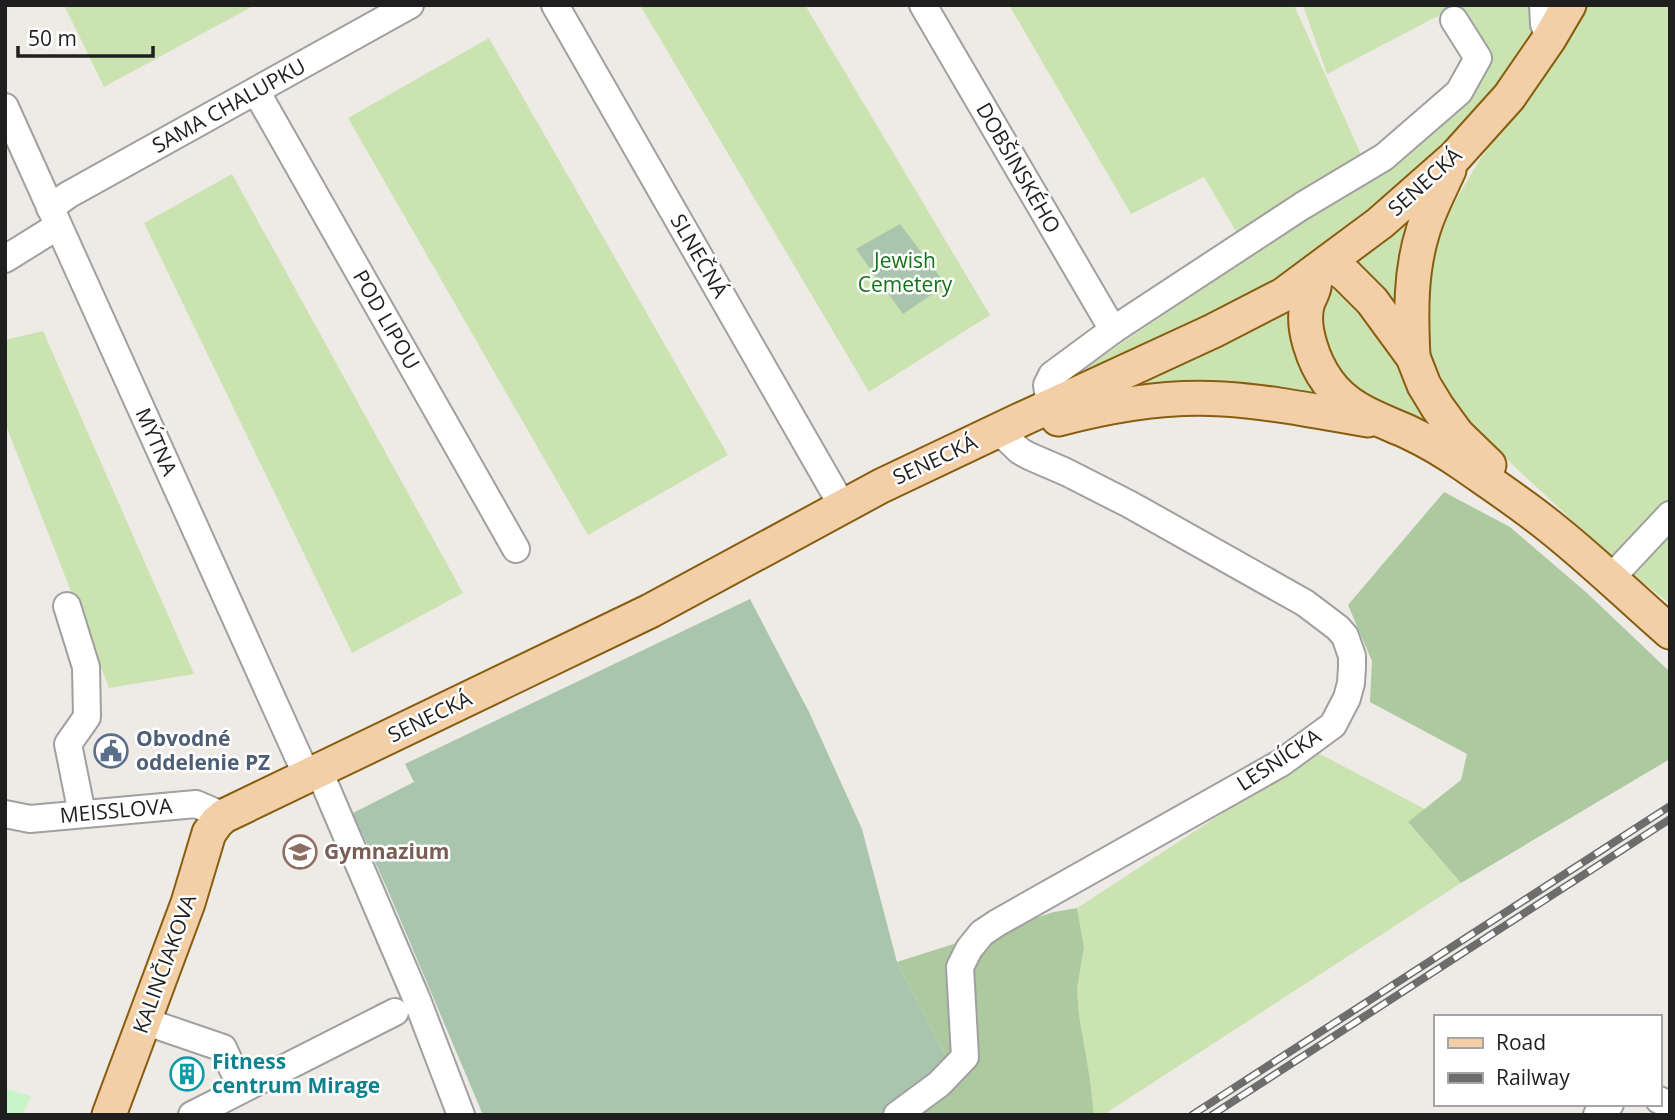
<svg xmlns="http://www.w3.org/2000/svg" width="1675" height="1120" viewBox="0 0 1675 1120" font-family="'Open Sans',sans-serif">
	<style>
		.grass { fill: #cbe3b1 }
		.forest { fill: #adc99f }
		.cemetery { fill: #a9c5ad }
		.park { fill: #c8f4ca }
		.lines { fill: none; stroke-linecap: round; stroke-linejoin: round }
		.minor-casing { stroke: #a0a0a0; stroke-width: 30 }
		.major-casing { stroke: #895d10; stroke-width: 37 }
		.minor { stroke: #fff; stroke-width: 26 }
		.major { stroke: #f2cfa7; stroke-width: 33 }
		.rail-casing { stroke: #6d6d6d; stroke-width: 8 }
		.rail { stroke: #fff; stroke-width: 5; stroke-dasharray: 16; stroke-linecap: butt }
		.labels { text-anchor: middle; stroke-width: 5; stroke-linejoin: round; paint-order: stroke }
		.street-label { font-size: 21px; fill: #1f1f1f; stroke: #fff }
		.park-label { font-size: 21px; fill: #17721c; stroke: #fff }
		.service-label { font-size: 21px; font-weight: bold; fill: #4e5e75; stroke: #fff; text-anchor: start }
		.education-label { font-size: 21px; font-weight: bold; fill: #785e54; stroke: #fff; text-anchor: start }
		.culture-label { font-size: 21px; font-weight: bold; fill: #0d838f; stroke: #fff; text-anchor: start }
	</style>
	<rect width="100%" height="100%" fill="#eeebe6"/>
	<!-- grass -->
	<g class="grass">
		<path d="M64,5h191l-151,82z"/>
		<path d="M640,5h165l185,310 -121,77z"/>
		<path d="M1009,5h285l69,154 -126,74 -33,-56 -73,37z"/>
		<path d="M1303,5h231l2,16 -11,32 -70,82 -84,77 -71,51 -79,48 -138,66 3,-10 300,-201 98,-114 -27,-46 -130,68z"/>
		<path d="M1585,5h85v599l-60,-48 -145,-136 -32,-58 -12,-58 13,-67 46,-78 76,-100z"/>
		<path d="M489,38l239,417 -140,80 -240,-417z"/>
		<path d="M232,174l231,419 -111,60 -208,-430z"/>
		<path d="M1413,212l-15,104 -42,-50 2,-6z"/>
		<path d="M1341,286l38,38 53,101 -82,-31 -34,-57 6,-43 8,-6z"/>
		<path d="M1287,313h5l23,77 -2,6 -199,-5c60,-23 117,-46 173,-78z"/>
		<path d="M43,331l151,343 -85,14 -104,-265v-83z"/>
		<path d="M1316,752l109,57 -17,13 53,61 -358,232h-9l-4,-36 -11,-64 -2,-26 7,-42 -7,-39z"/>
	</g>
	<!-- forest -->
	<g class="forest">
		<path d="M1444,492l66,35 77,66 83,79v87l-209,124 -53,-61 53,-42 6,-26 -97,-52 2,-41 -24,-56z"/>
		<path d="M1077,908l7,39 -7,42 2,26 11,64 4,36h-183l38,-52 -52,-101 157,-50z"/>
	</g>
	<!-- cemetery -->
	<g class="cemetery">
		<path d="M900,224l46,61 -43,29 -47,-65z"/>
		<path d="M750,599l59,113 53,117 35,133 52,101 -61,52h-405l-94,-222 -36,-80 61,-31 -9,-18z"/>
	</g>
	<!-- park -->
	<path class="park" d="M5,1089l26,7 -9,19h-17z"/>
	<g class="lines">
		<defs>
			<g id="minor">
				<path d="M555,5l288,502"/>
				<path d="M923,5l190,325"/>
				<path d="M1543,5l1,19 5,15"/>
				<path d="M256,91l260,458"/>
				<path d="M5,107l302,669"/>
				<path d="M50,208l18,-13 342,-190"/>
				<path d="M5,259l53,-33"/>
				<path d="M1050,406l-3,-21 5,-10 61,-45 189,-124 82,-49 75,-65 19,-34 -24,-38"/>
				<path d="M1610,579l60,-64"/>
				<path d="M67,606l19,61 1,50 -19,27 14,70"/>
				<path d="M319,771l98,229 44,115"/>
				<path d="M5,814l25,5 166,-15 28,12"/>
				<path d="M144,1021l79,27 19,41"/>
				<path d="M1659,1100l11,5"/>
				<path d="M192,1115l203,-103"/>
				<path d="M897,1115l42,-31 26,-27 -5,-90 9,-18 13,-16 15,-10 284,-160 52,-38 14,-27 4,-15 1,-16v-11l-7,-20 -7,-8 -33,-25 -176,-99 -63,-32 -37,-16 -9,-5 -22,-21"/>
				<path d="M1597,1115l13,-11"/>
			</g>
			<g id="major">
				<path d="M1329,263l17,12 26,26 41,56 11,28 14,23 19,26 32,31"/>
				<path d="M1316,271c-1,5 -1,11 -2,16 -1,5 -4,10 -6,15 -8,24 6,61 20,80 20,28 51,37 80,50 19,9 38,20 55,32 30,21 62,42 91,66 40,32 77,68 116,102"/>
				<path d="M1413,357c-2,-43 -3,-85 10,-126 6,-21 17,-41 26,-61"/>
				<path d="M1058,419c53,-14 109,-24 165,-20 49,3 97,13 145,21"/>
				<path d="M109,1115l79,-212 21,-70 8,-11 7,-6 426,-205 231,-125 139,-66 193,-89 70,-36 97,-72 75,-66 54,-60 40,-58 20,-34"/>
			</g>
		</defs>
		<!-- minor casing -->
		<use href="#minor" class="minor-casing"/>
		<!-- major casing -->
		<use href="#major" class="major-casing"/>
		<!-- minor -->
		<use href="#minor" class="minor"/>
		<!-- major -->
		<use href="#major" class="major"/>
		<defs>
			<g id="rail">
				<path d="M1192,1115l478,-309"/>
				<path d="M1212,1115l458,-296"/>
			</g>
		</defs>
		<!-- rail casing -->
		<use href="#rail" class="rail-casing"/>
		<!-- rail -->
		<use href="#rail" class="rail"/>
	</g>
	<!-- icons -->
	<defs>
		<symbol id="civic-ring" viewBox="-11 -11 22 22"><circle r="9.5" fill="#fff" stroke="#5c6f8a" stroke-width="1.5"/><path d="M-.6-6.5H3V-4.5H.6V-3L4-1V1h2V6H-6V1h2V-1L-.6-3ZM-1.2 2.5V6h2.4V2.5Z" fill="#5c6f8a"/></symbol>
		<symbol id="school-ring" viewBox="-11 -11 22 22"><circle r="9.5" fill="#fff" stroke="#8d6e63" stroke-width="1.5"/><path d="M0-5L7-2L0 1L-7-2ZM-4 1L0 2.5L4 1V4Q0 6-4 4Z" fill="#8d6e63"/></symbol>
		<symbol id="building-ring" viewBox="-11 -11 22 22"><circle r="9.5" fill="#fff" stroke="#0f9aa8" stroke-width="1.5"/><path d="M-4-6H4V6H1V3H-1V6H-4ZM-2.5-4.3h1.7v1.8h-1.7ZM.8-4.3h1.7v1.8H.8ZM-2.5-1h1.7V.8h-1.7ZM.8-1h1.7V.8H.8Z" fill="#0f9aa8"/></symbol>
	</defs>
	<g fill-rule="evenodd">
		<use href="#civic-ring" x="92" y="732" width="38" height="38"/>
		<use href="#school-ring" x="281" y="833" width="38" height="38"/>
		<use href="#building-ring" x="168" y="1055" width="38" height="38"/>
	</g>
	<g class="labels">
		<!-- street labels -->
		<g class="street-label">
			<text transform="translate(229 106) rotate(-29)" y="7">SAMA CHALUPKU</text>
			<text transform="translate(1018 168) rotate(60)" y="7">DOBŠINSKÉHO</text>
			<text transform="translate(1425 182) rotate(-42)" y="7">SENECKÁ</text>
			<text transform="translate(699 256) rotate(60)" y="7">SLNEČNÁ</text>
			<text transform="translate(386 320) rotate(60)" y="7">POD LIPOU</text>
			<text transform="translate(156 442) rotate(66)" y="7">MÝTNA</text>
			<text transform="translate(935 460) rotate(-25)" y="7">SENECKÁ</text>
			<text transform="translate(430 717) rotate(-26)" y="7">SENECKÁ</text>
			<text transform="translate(1279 760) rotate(-33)" y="7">LESNÍCKA</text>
			<text transform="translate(116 811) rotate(-5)" y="7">MEISSLOVA</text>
			<text transform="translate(165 964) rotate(-70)" y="7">KALINČIAKOVA</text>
		</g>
		<!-- park labels -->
		<g class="park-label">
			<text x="905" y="268">Jewish<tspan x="905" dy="24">Cemetery</tspan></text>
		</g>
		<!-- service labels -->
		<g class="service-label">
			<text x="136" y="746">Obvodné<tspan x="136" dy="24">oddelenie PZ</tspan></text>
		</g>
		<!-- education labels -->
		<g class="education-label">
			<text x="324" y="859">Gymnazium</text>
		</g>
		<!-- culture labels -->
		<g class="culture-label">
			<text x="212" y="1069">Fitness<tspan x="212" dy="24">centrum Mirage</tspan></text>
		</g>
	</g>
	<!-- border -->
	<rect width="1675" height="1120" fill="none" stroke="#1f1f1f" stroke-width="14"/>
	<!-- legend -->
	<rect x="1434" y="1015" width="228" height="91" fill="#ffffff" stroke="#a5a5a5" stroke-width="2"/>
	<rect x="1448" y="1038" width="35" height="10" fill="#f2cfa7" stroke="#a5a5a5" stroke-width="2"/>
	<text x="1496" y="1050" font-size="21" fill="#1f1f1f">Road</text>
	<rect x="1448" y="1073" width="35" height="10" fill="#6d6d6d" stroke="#a5a5a5" stroke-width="2"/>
	<text x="1496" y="1085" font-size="21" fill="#1f1f1f">Railway</text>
	<!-- scale -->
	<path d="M18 46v10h135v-10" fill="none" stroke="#1f1f1f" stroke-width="3.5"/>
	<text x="28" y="46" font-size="21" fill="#1f1f1f" stroke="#ffffff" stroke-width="5" paint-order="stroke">50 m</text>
</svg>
